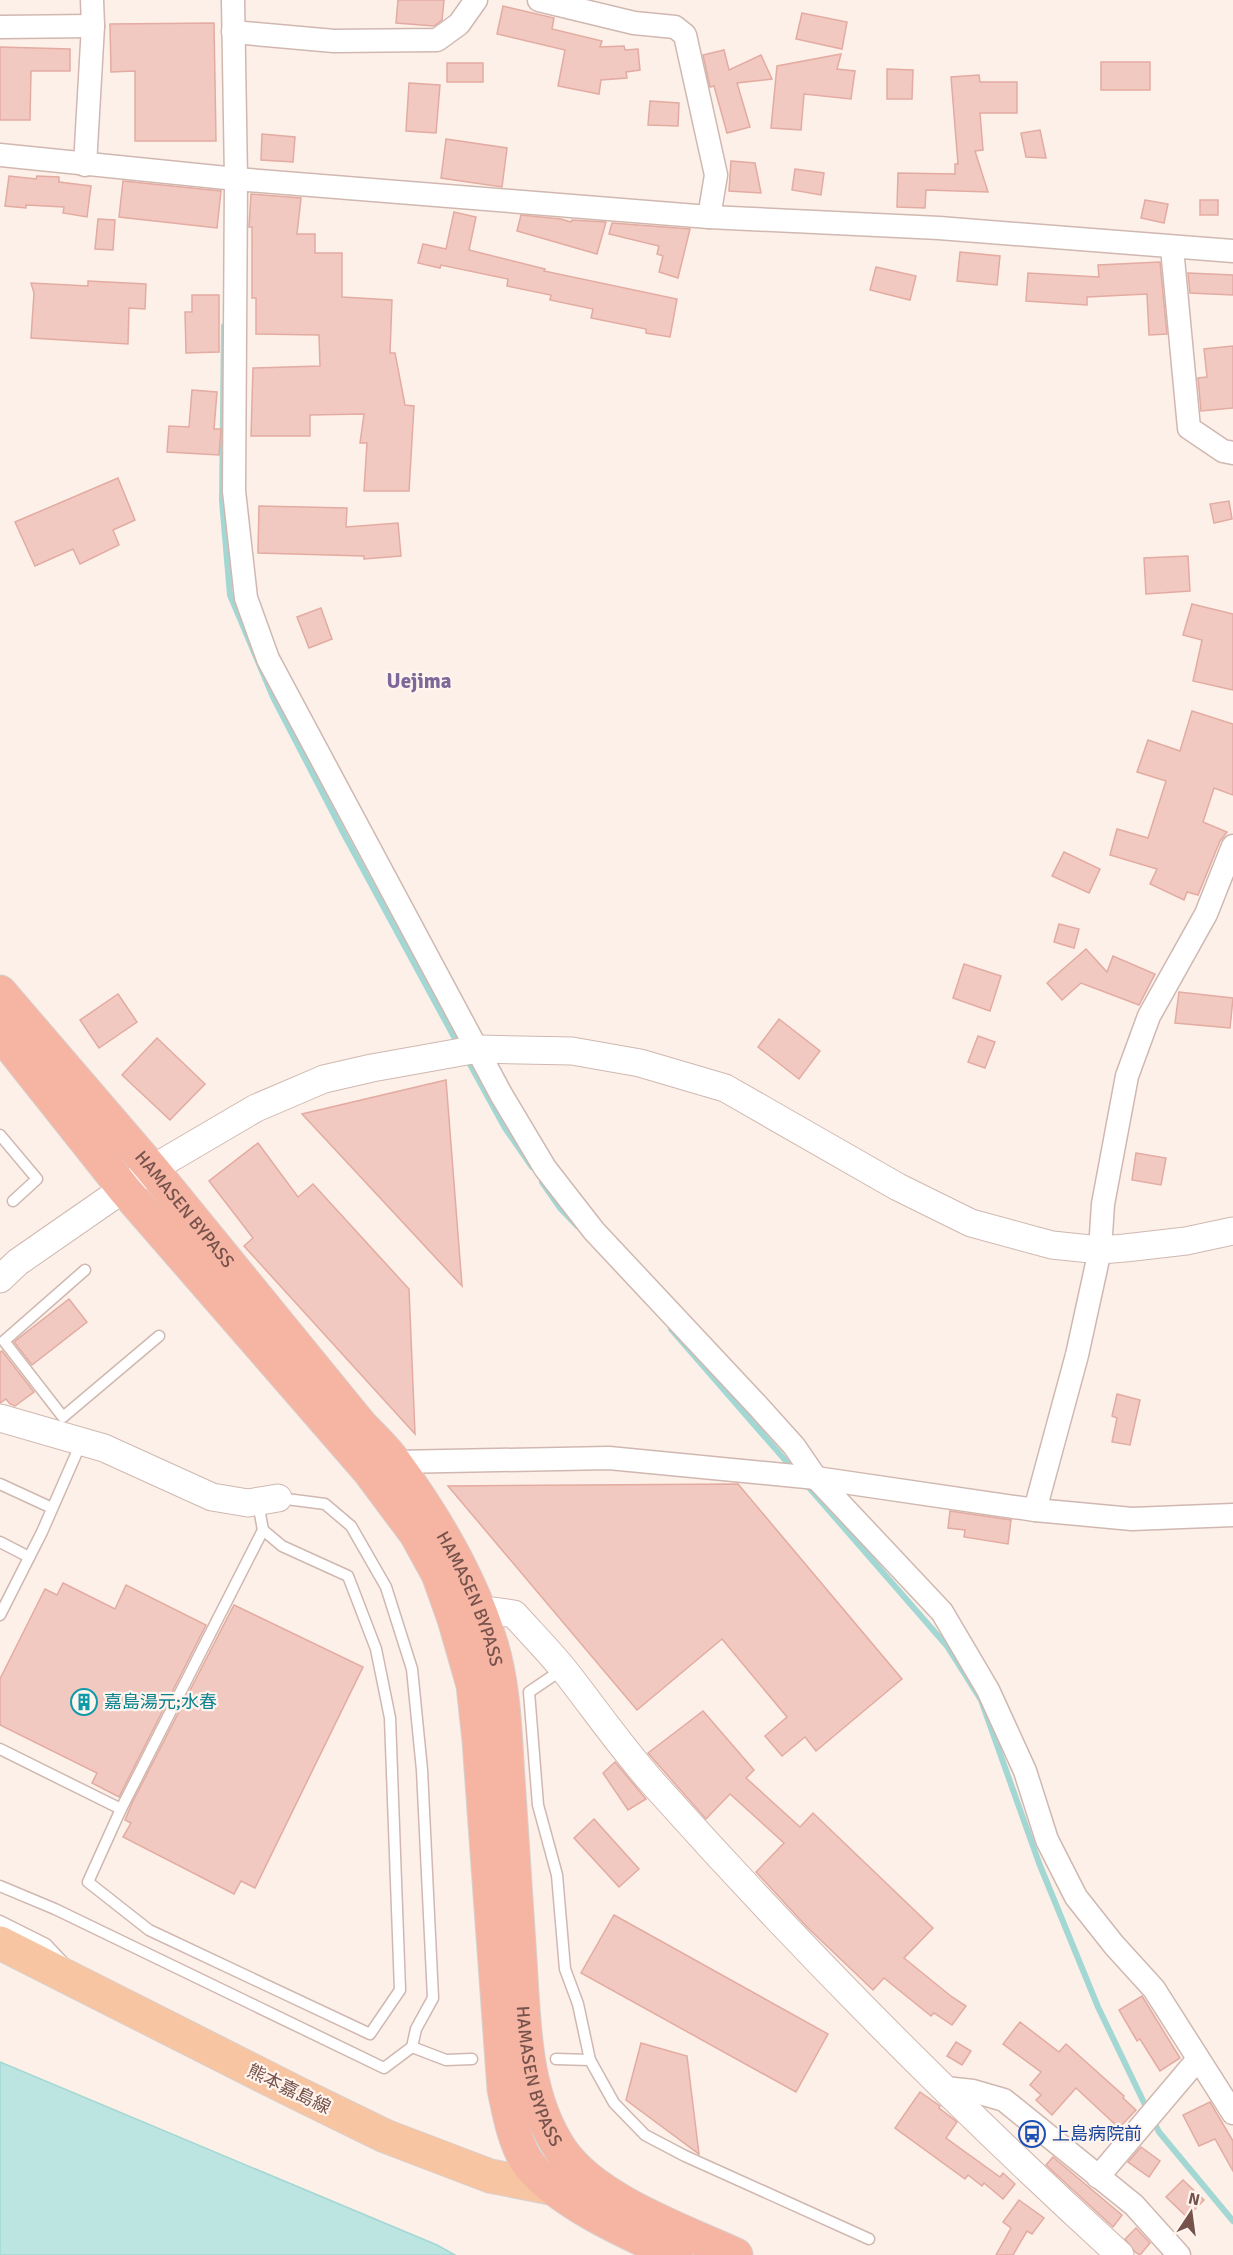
<svg xmlns="http://www.w3.org/2000/svg" width="1233" height="2255" viewBox="0 0 1233 2255" font-family="Signika,'Noto Sans JP',sans-serif">
	<style>
		.water { fill: #bce5e2; stroke: #a3d7d3; stroke-width: 1.5 }
		.lines { fill: none; stroke-linecap: round; stroke-linejoin: round }
		.stream { stroke: #a3d7d3; stroke-width: 6 }
		.building { fill: #f1c9c0; stroke: #e3aba1; stroke-width: 1.5 }
		.service-casing { stroke: #d0b8b0; stroke-width: 13 }
		.minor-casing { stroke: #d0b8b0; stroke-width: 25 }
		.tertiary-casing { stroke: #d0b8b0; stroke-width: 29 }
		.primary-casing { stroke: #d9cfcd; stroke-width: 35 }
		.trunk-casing { stroke: #d9cfcd; stroke-width: 35 }
		.service { stroke: #fff; stroke-width: 10 }
		.minor { stroke: #fff; stroke-width: 22 }
		.tertiary { stroke: #fff; stroke-width: 27 }
		.primary { stroke: #f8c5a2; stroke-width: 33 }
		.trunk { stroke: #f6b4a2; stroke-width: 33 }
		.labels { text-anchor: middle; stroke-width: 4.5; stroke-linejoin: round; paint-order: stroke }
		.street-label { font-size: 18px; fill: #76524c; stroke: #fff4ee }
		.culture-label { font-size: 18px; fill: #0d838f; stroke: #fff4ee; text-anchor: start }
		.transit-label { font-size: 18px; fill: #164399; stroke: #fff4ee; text-anchor: start }
		.quarter-label { font-size: 21px; font-weight: bold; fill: #7d6899; stroke: #fff4ee }
	</style>
	<rect width="100%" height="100%" fill="#fcf0e8"/>
	<!-- water -->
	<path class="water" d="M0,2062l437,183 18,10h-455z"/>
	<g class="lines">
		<!-- stream -->
		<g class="stream">
			<path d="M224,326l-2,175 8,94 43,102 71,137 115,212"/>
			<path d="M466,1057l39,71 27,39"/>
			<path d="M542,1182l18,26 17,18"/>
			<path d="M671,1329l121,139"/>
			<path d="M805,1483l142,163 34,54 58,163 59,144 50,104"/>
			<path d="M1153,2120l6,12 74,89"/>
		</g>
	</g>
	<!-- building -->
	<g class="building">
		<path d="M398,0h46l-2,20 -8,6 -38,-3z"/>
		<path d="M503,6l51,12 -2,11 50,12 -2,6 24,-1 1,4 13,-1 2,21 -14,2 1,6 -26,2 -2,14 -41,-8 7,-36 -68,-16z"/>
		<path d="M802,13l45,9 -5,27 -46,-10z"/>
		<path d="M214,23l2,118h-81v-70l-24,1 -1,-48z"/>
		<path d="M0,47l70,2v22h-39l-1,49h-30z"/>
		<path d="M724,50l5,20 32,-15 11,24 -35,4 13,44 -23,6 -13,-47 -4,1 -7,-32z"/>
		<path d="M841,54l-4,15 18,2 -4,28 -47,-5 -3,36 -30,-2 6,-62z"/>
		<rect x="1101" y="62" width="49" height="28"/>
		<rect x="447" y="63" width="36" height="19"/>
		<path d="M887,69l26,1 -1,29h-25z"/>
		<path d="M979,75l1,7h37v31h-37l3,37 -8,1 13,41 -62,-2 -1,18 -28,-1 1,-34 57,1v-10h3l-7,-87z"/>
		<path d="M409,83l31,2 -4,48 -30,-2z"/>
		<path d="M650,101l29,2 -1,23 -30,-1z"/>
		<path d="M1040,130l6,28 -20,-1 -5,-24z"/>
		<path d="M262,134l33,3 -2,25 -32,-2z"/>
		<path d="M446,139l61,9 -5,39 -61,-9z"/>
		<path d="M731,161l24,2 6,30 -32,-2z"/>
		<path d="M795,169l29,4 -3,22 -29,-5z"/>
		<path d="M9,176l27,3 1,-3 22,1v5l32,4 -4,31 -24,-4 1,-6 -38,-2v3l-21,-2z"/>
		<path d="M123,181l98,10 -4,37 -98,-11z"/>
		<path d="M251,194l50,4 -4,36h18v19h27v44l50,3 -2,53h5l10,52 9,1 -5,85h-45l3,-48h-7l4,-29 -54,1v21h-59l2,-68 67,-2 -1,-31 -63,-1v-36h-4v-71h-3z"/>
		<path d="M1145,200l23,4 -4,19 -23,-5z"/>
		<rect x="1200" y="200" width="18" height="15"/>
		<path d="M454,212l22,5 -7,33 76,19 -1,2 133,28 -7,38 -24,-4v-4l-55,-11 2,-9 -43,-9 1,-5 -44,-9 1,-7 -67,-14 -1,3 -22,-5 5,-19 23,5z"/>
		<path d="M521,215l40,4 10,3 1,-2 34,2 -9,32 -80,-23z"/>
		<path d="M98,219l17,1 -2,30 -18,-1z"/>
		<path d="M612,223l78,6 -12,49 -19,-6 4,-16 -6,-2 2,-8 -50,-12z"/>
		<path d="M960,252l40,4 -3,29 -40,-4z"/>
		<path d="M1160,262l7,72 -18,1 -2,-41 -60,3v8l-61,-4 2,-28 71,4 -1,-12z"/>
		<path d="M876,267l40,9 -6,24 -40,-10z"/>
		<path d="M1188,273l45,2v20l-43,-2z"/>
		<path d="M88,281l58,3 -1,25 -16,-1 -1,36 -97,-6 3,-45 -3,-10 57,3z"/>
		<path d="M192,295h27v57l-33,1 -1,-41h7z"/>
		<path d="M1233,346v62l-32,3 -3,-33 9,-1 -3,-28z"/>
		<path d="M192,390l25,2 -3,37h7l-2,26 -52,-3 2,-26 20,1z"/>
		<path d="M118,478l17,42 -22,10 6,15 -39,19 -7,-15 -38,17 -20,-44z"/>
		<path d="M1229,501l3,18 -18,4 -4,-19z"/>
		<path d="M259,506l88,2 -1,19 52,-4 3,33 -37,3v-3l-106,-3z"/>
		<path d="M1188,556l2,35 -44,3 -2,-36z"/>
		<path d="M1192,604l41,10v76l-40,-9 9,-41 -19,-5z"/>
		<path d="M321,608l11,31 -23,9 -12,-31z"/>
		<path d="M1192,711l41,13v71l-19,-7 -11,34 24,10 -7,9 -22,54 -11,-3 -3,8 -34,-16 7,-15 -47,-14 7,-26 31,9 18,-57 -29,-9 11,-32 32,11z"/>
		<path d="M1064,852l36,17 -11,24 -37,-17z"/>
		<path d="M1059,924l20,5 -5,19 -20,-6z"/>
		<path d="M1086,949l21,23 6,-16 42,18 -16,31 -58,-22 -19,17 -15,-17z"/>
		<path d="M964,964l37,12 -11,35 -37,-13z"/>
		<path d="M1179,992l54,6 -3,30 -55,-5z"/>
		<path d="M118,994l19,28 -38,26 -19,-28z"/>
		<path d="M779,1019l41,32 -21,28 -41,-32z"/>
		<path d="M978,1036l17,6 -10,26 -17,-6z"/>
		<path d="M157,1038l48,46 -35,36 -48,-45z"/>
		<path d="M446,1080l16,206 -160,-172z"/>
		<path d="M258,1143l40,54 15,-13 96,105 6,145 -171,-188 9,-8 -44,-57z"/>
		<path d="M1136,1153l30,5 -5,27 -29,-5z"/>
		<path d="M69,1299l18,23 -55,43 -18,-23z"/>
		<path d="M2,1351l32,41 -19,14 -5,-2 -4,-5 -6,4v-51z"/>
		<path d="M1117,1394l23,6 -10,45 -18,-3 5,-24 -5,-2z"/>
		<path d="M738,1484l164,195 -86,72 -11,-14 -23,19 -17,-20 22,-19 -65,-78 -85,71 -189,-224z"/>
		<path d="M950,1511l61,9 -3,24 -44,-7 1,-7 -17,-2z"/>
		<path d="M63,1583l52,26 11,-24 80,40 -87,172 -27,-14 5,-10 -97,-48v-46l45,-90 12,6z"/>
		<path d="M234,1605l129,62 -108,221 -14,-7 -7,13 -111,-57 8,-14 -6,-3 7,-17z"/>
		<path d="M703,1711l51,59 -8,8 54,49 13,-14 120,115 -29,30 48,39 14,9 -14,19 -18,-12 -3,3 -47,-38 -11,12 -66,-63 -51,-55 28,-29 -54,-49 -24,25 -58,-66z"/>
		<path d="M615,1762l31,37 -18,11 -25,-37z"/>
		<path d="M594,1819l45,50 -20,18 -45,-49z"/>
		<path d="M614,1915l214,119 -32,58 -215,-119z"/>
		<path d="M1142,1996l38,62 -20,13 -20,-32 -3,2 -18,-31z"/>
		<path d="M1020,2022l39,30 7,-8 58,52 -1,2 13,12 -17,18 -43,-40 -24,27 -16,-15 5,-5 -11,-10 11,-13 -38,-28z"/>
		<path d="M956,2042l15,9 -9,14 -15,-9z"/>
		<path d="M641,2043l46,13 12,98 -73,-54z"/>
		<path d="M920,2092l20,14 -1,2 18,14 -11,16 54,39 3,-4 12,11 -12,15 -19,-16 -2,3 -14,-11 -3,4 -70,-51z"/>
		<path d="M1210,2102l23,39v30l-18,-32 -16,7 -16,-31z"/>
		<path d="M1141,2147l19,14 -11,16 -21,-15z"/>
		<path d="M1053,2157l69,58 -9,12 -67,-62z"/>
		<path d="M1183,2180l21,20 -17,17 -21,-20z"/>
		<path d="M1019,2200l25,18 -12,16 -5,-3 -14,24h-17l15,-27 -8,-6z"/>
		<path d="M1136,2228l14,15 -10,12 -5,-3 -10,-13z"/>
	</g>
	<g class="lines">
		<defs>
			<g id="service">
				<path d="M0,1135l37,44 -24,22"/>
				<path d="M85,1270l-81,71 59,76 96,-81"/>
				<path d="M0,1484l52,24"/>
				<path d="M0,1542l29,15"/>
				<path d="M0,1615l42,-83 39,-89"/>
				<path d="M563,1669l-34,23 9,113 19,70 8,94 13,35 12,56 24,43 31,32 40,21 184,83"/>
				<path d="M0,1749l121,60 142,-279 -5,-27"/>
				<path d="M121,1809l-33,73 61,48 221,104 30,-44 -10,-272 -14,-69 -28,-73 -66,-30 -19,-16"/>
				<path d="M0,1886l55,23 329,159 28,-21 4,-18 17,-31 -11,-228 -10,-101 -26,-82 -35,-61 -26,-22 -46,-6"/>
				<path d="M0,1921l46,23 16,17"/>
				<path d="M412,2047l34,13 26,-1"/>
				<path d="M556,2059l34,1"/>
			</g>
			<g id="minor">
				<path d="M233,0l3,179 -2,312 12,107 22,61 234,437 43,72 49,63 163,174 37,41 22,32 126,134 46,78 37,81 22,69 29,57 38,48 40,44 79,124"/>
				<path d="M539,0l95,23 41,4 10,8 31,140 -7,42"/>
				<path d="M0,27l93,-1"/>
				<path d="M233,32l101,9 103,-1 22,-16 17,-24"/>
				<path d="M0,155l236,24 473,38 230,11 294,23"/>
				<path d="M85,165l8,-139 -1,-26"/>
				<path d="M1172,248l17,180 34,23 10,2"/>
				<path d="M384,1466l11,-4 214,-4 207,20 219,32 97,9 101,-4"/>
				<path d="M1035,1510l42,-155 23,-105 3,-46 24,-128 22,-60 57,-102 27,-68"/>
				<path d="M945,2088l28,3 31,9 130,105 45,50"/>
				<path d="M1098,2177l100,-118"/>
			</g>
			<g id="tertiary">
				<path d="M0,1279l18,-17 134,-93 104,-61 68,-29 48,-11 106,-19 94,2 68,12 85,25 173,99 73,36 81,22 48,5 25,-2 61,-7 47,-10"/>
				<path d="M0,1418l104,30 108,49 36,6 30,-5"/>
				<path d="M463,1615l15,-6 36,5c17,19 35,37 51,57 29,37 56,76 87,111 147,165 304,323 468,473"/>
			</g>
			<path id="primary" d="M0,1943l299,151 86,42 105,40 66,13 12,-2"/>
			<g id="trunk">
				<path id="s1" d="M0,992l152,177 208,255c12,13 26,25 36,40 38,52 73,111 93,173 15,44 16,94 19,141 4,60 8,121 12,182 4,63 4,135 41,190 34,50 121,80 175,105"/>
				<path d="M0,1033l124,156 245,282 47,63 22,40 16,45 19,66 6,55 25,349c5,24 11,59 27,78 32,38 101,68 145,88"/>
			</g>
		</defs>
		<!-- service casing -->
		<use href="#service" class="service-casing"/>
		<!-- minor casing -->
		<use href="#minor" class="minor-casing"/>
		<!-- tertiary casing -->
		<use href="#tertiary" class="tertiary-casing"/>
		<!-- primary casing -->
		<use href="#primary" class="primary-casing"/>
		<!-- trunk casing -->
		<use href="#trunk" class="trunk-casing"/>
		<!-- service -->
		<use href="#service" class="service"/>
		<!-- minor -->
		<use href="#minor" class="minor"/>
		<!-- tertiary -->
		<use href="#tertiary" class="tertiary"/>
		<!-- primary -->
		<use href="#primary" class="primary"/>
		<!-- trunk -->
		<use href="#trunk" class="trunk"/>
	</g>
	<!-- icons -->
	<defs>
		<symbol id="building-ring" viewBox="-11 -11 22 22"><circle r="9.5" fill="#fff4ee" stroke="#0f9aa8" stroke-width="1.5"/><path d="M-4-6H4V6H1V3H-1V6H-4ZM-2.5-4.3h1.7v1.8h-1.7ZM.8-4.3h1.7v1.8H.8ZM-2.5-1h1.7V.8h-1.7ZM.8-1h1.7V.8H.8Z" fill="#0f9aa8"/></symbol>
		<symbol id="bus-ring" viewBox="-11 -11 22 22"><circle r="9.5" fill="#fff4ee" stroke="#1a4fb4" stroke-width="1.5"/><path d="M-5-6H5V4H4V6H2V4H-2V6H-4V4H-5ZM-3.5-4V0h7V-4ZM-3.5 1.2v1.5H-2V1.2ZM2 1.2v1.5H3.5V1.2Z" fill="#1a4fb4"/></symbol>
	</defs>
	<g fill-rule="evenodd">
		<use href="#building-ring" x="69" y="1687" width="30" height="30"/>
		<use href="#bus-ring" x="1017" y="2119" width="30" height="30"/>
	</g>
	<g class="labels">
		<!-- street labels -->
		<g class="street-label">
			<text dy="6" stroke="none"><textPath href="#s1" startOffset="285">HAMASEN BYPASS</textPath></text>
			<text dy="6" stroke="none"><textPath href="#s1" startOffset="771">HAMASEN BYPASS</textPath></text>
			<text dy="6" stroke="none"><textPath href="#s1" startOffset="1257">HAMASEN BYPASS</textPath></text>
			<text transform="translate(289 2089) rotate(26)" y="6">熊本嘉島線</text>
		</g>
		<!-- culture labels -->
		<g class="culture-label">
			<text x="104" y="1708">嘉島湯元;水春</text>
		</g>
		<!-- transit labels -->
		<g class="transit-label">
			<text x="1052" y="2140">上島病院前</text>
		</g>
		<!-- quarter labels -->
		<g class="quarter-label">
			<text x="419" y="688">Uejima</text>
		</g>
	</g>
	<!-- north arrow -->
	<g transform="translate(1191 2213) rotate(13)" stroke="#fff4ee" stroke-width="4.5" paint-order="stroke">
	<path d="M0-4.5L10 22L0 15L-10 22Z" fill="#76524c"/>
	<text y="-9" font-size="16" font-weight="bold" text-anchor="middle" fill="#76524c">N</text>
	</g>
</svg>
